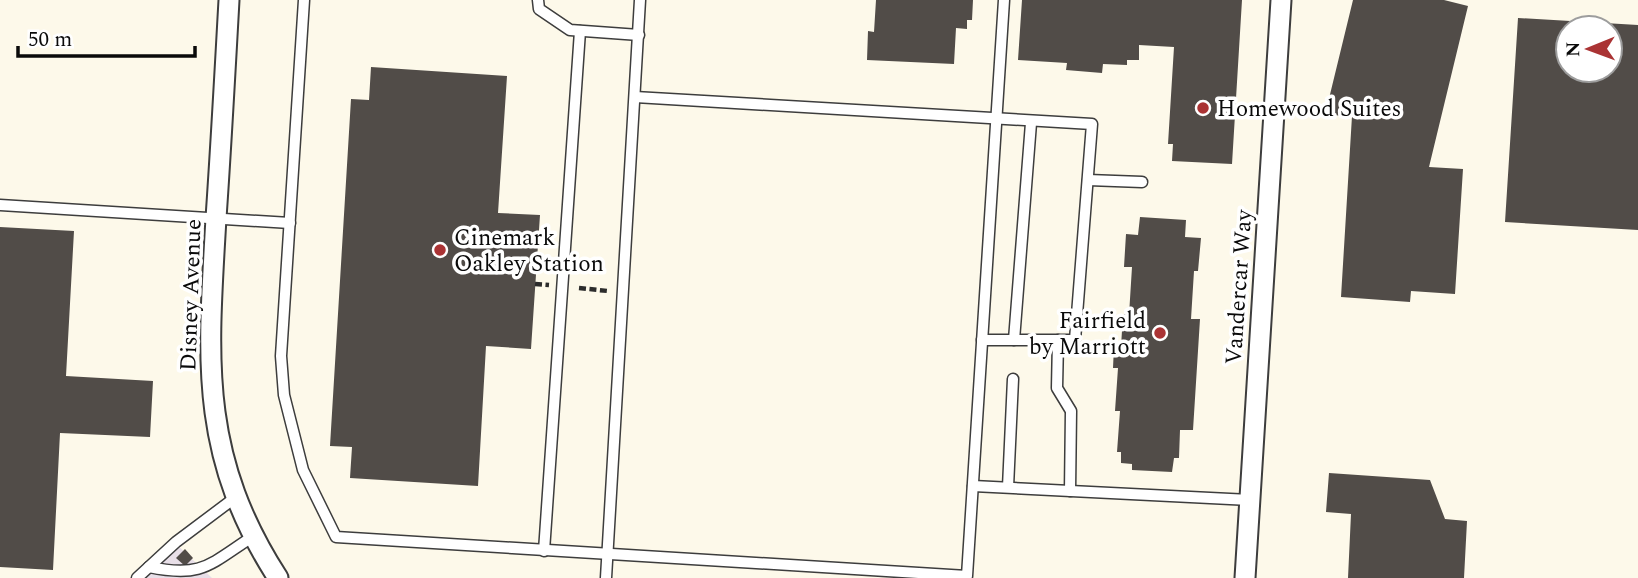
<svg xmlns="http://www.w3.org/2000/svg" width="1638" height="578" viewBox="0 0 1638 578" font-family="Spectral,serif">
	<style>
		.industrial { fill: #e8dfe8 }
		.building { fill: #514c48; fill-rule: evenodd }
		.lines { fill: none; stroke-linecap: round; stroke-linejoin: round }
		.lane-casing { stroke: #3d3d3d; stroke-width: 13 }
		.street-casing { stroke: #3d3d3d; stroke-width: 23 }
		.path { stroke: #2c2c2c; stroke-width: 4.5; stroke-dasharray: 7 3.5; stroke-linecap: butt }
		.lane { stroke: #fff; stroke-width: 10 }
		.street { stroke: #fff; stroke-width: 19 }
		.poi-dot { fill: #aa3334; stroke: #fff; stroke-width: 2.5 }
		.labels { text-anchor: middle; stroke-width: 7; stroke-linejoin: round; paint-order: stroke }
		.poi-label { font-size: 23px; fill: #0a0a0a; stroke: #fff; text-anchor: start }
		.street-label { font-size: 23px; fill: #0a0a0a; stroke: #fff }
	</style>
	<rect width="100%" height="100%" fill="#fdf9ea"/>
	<!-- industrial -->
	<path class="industrial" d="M173,541l39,37h-78z"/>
	<!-- building -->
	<g class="building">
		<path d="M876,0h97l-1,20h-5v9l-11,-1 -2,36 -87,-4 1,-29 6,1z"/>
		<path d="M1022,0h220l-10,164 -60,-3 1,-17h-5l6,-97 -35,-2v15h-12v5l-24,-1 -1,9 -36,-3 1,-7 -49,-3z"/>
		<path d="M1353,0h91l24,6 -39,161 34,2 -8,125 -44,-3 -1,11 -69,-5 11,-181 -27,-1z"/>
		<path d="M1518,18l120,7v205l-133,-8zM1568,28h42v42h-42z"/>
		<path d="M371,67l136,9 -9,137 42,2 -9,134 -45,-3 -8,140 -128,-8 2,-31 -22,-1 21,-347 18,1z"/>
		<path d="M1140,217l46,3 -1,17 16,1 -3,33h-4l-3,48h9l-7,111h-13l-1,28h-5l-2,14 -40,-2v-6l-11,-1v-11h-4l3,-41h-5l3,-43h-5l1,-22 7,1 2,-33 6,1 3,-48h-8l2,-33 12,1z"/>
		<path d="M0,227l74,4 -8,145 87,5 -3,56 -90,-4 -7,137 -53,-3z"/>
		<path d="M1329,473l101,7 15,39 22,2 -3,57h-116l3,-64 -25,-2z"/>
		<path d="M185,549l8,9 -8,8 -9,-8z"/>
	</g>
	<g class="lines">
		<defs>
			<g id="lane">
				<path d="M304,0l-23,356 3,39 19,75 33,67 631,39 37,-576"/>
				<path d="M538,0l1,9 31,21 69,5"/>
				<path d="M635,97l457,27 -17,216h-93"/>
				<path d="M1088,180l54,2"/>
				<path d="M0,205l290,18"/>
				<path d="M1014,340l17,-217"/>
				<path d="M1058,340l-1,48 14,23 -1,80"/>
				<path d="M973,486l277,14"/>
				<path d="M1008,487l5,-108"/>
				<path d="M544,551l36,-520"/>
				<path d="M149,567c53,11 60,-2 103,-30"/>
				<path d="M137,578l39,-36 60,-45"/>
				<path d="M606,578l34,-578"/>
			</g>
			<g id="street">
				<path d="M229,0c-4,73 -8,146 -13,218 -8,140 -18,236 62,360"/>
				<path d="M1245,578l36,-578"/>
			</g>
		</defs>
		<!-- lane casing -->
		<use href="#lane" class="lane-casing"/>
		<!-- street casing -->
		<use href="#street" class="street-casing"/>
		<!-- path -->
		<g class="path">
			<path d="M535,284l14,1"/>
			<path d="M579,288l29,3"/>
		</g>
		<!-- lane -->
		<use href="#lane" class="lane"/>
		<!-- street -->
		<use href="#street" class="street"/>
	</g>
	<!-- markers -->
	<g class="poi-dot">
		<circle cx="1203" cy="108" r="7"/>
		<circle cx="440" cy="250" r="7"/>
		<circle cx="1160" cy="333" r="7"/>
	</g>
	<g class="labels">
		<!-- poi labels -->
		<g class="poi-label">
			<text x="1217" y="116">Homewood Suites</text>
			<text x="454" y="245">Cinemark<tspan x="454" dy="26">Oakley Station</tspan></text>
			<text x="1146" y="328" text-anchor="end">Fairfield<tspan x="1146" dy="26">by Marriott</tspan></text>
		</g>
		<!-- street labels -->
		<g class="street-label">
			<text transform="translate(1238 287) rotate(-86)" y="8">Vandercar Way</text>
			<text transform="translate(190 295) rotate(-88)" y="8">Disney Avenue</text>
		</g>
	</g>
	<!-- north arrow -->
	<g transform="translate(1589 49) rotate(269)"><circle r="33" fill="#ffffff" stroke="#9d9d9d" stroke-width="2"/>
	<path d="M0-5L12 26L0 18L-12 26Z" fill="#aa3334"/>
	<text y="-10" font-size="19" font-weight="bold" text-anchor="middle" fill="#0a0a0a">N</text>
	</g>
	<!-- scale -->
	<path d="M18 46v10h177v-10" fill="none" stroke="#0a0a0a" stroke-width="3.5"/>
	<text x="28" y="46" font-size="21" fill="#0a0a0a" stroke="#ffffff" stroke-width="5" paint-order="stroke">50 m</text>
</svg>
